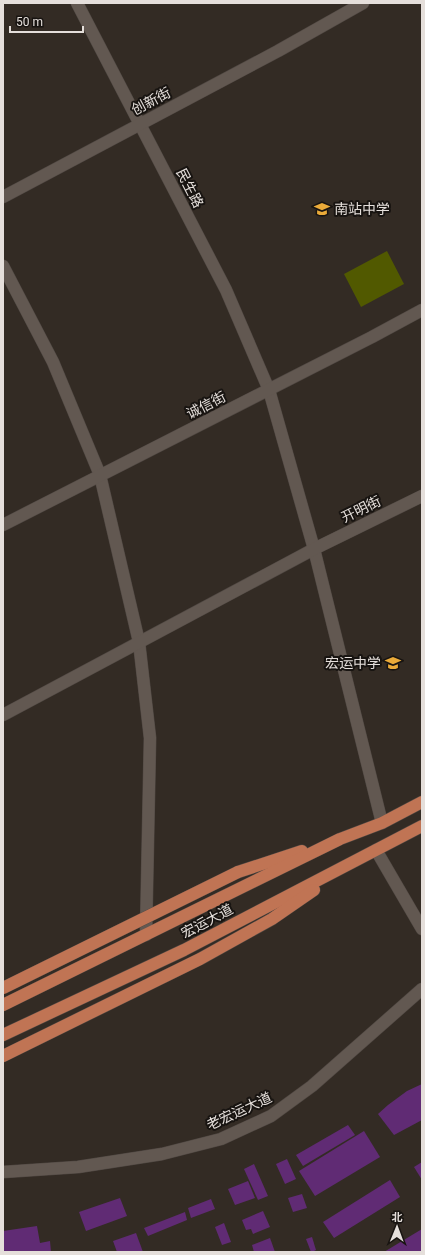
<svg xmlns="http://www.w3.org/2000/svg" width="425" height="1255" viewBox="0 0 425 1255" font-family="Roboto,'Noto Sans SC',sans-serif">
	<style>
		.green { fill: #515900 }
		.building { fill: #602b74 }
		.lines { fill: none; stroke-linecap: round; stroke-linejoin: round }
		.minor-casing { stroke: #504843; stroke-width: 13 }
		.major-casing { stroke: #504843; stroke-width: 13 }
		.minor { stroke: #625851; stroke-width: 12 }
		.major { stroke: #c07454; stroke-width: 12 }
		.major-bridge-casing { stroke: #504843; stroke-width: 13; stroke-linecap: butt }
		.major-bridge { stroke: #c07454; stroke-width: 12 }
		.labels { text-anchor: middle; stroke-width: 4; stroke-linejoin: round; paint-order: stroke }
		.street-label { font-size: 14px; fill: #e5dfdb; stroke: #181411 }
		.poi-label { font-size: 14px; fill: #e5dfdb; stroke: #181411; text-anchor: start }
	</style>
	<rect width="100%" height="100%" fill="#332b24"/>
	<!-- green -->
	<path class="green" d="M387,251l17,33 -43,23 -17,-33z"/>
	<!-- building -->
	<g class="building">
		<path d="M422,1084v36l-28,15 -16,-21 10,-9 19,-14z"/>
		<path d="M348,1125l7,10 -52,31 -7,-11z"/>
		<path d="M364,1131l16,26 -65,39 -16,-25z"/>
		<path d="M287,1159l9,20 -11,5 -9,-20z"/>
		<path d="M422,1162v18l-8,-13z"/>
		<path d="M254,1164l14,32 -10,4 -14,-31z"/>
		<path d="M390,1180l10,17 -66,41 -11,-16z"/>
		<path d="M248,1181l7,17 -20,7 -7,-16z"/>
		<path d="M302,1194l5,14 -14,4 -5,-14z"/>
		<path d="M120,1198l7,18 -41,15 -7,-19z"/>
		<path d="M211,1199l4,10 -24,9 -3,-10z"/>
		<path d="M263,1211l7,16 -17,7 -2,-5 -5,1 -4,-10z"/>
		<path d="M185,1212l2,8 -39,16 -4,-8z"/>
		<path d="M224,1223l7,19 -9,3 -7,-18z"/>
		<path d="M37,1226l3,17 10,-2 1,11h-48v-21z"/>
		<path d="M422,1229v23h-38z"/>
		<path d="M136,1233l7,19h-26l-4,-11z"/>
		<path d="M312,1237l4,13 -4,2h-1l-5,-13z"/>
		<path d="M270,1238l5,14h-21l-2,-7z"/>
	</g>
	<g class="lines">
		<defs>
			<g id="minor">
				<path d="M77,3l149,287 43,100 45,159 68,274"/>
				<path d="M3,197l275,-146 85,-48"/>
				<path d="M3,266l50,96 47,113 39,167 11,96 -4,197"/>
				<path d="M3,525l369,-188 50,-27"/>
				<path d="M3,715l311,-166 108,-53"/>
				<path d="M376,850l46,79"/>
				<path d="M3,1172l75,-5 84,-13 59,-15 50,-23 41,-30 110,-97"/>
			</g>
			<g id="major">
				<path d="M238,872l64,-21"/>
				<path d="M3,1005l337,-166 42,-16 40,-21"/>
				<path d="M3,1035l181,-85 238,-124"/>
				<path d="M3,1056l197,-97 72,-40 42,-29"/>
			</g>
		</defs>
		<!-- minor casing -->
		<use href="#minor" class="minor-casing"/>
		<!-- major casing -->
		<use href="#major" class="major-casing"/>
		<!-- minor -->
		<use href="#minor" class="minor"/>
		<!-- major -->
		<use href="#major" class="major"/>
		<defs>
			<path id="major-bridge" d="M3,988l235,-116"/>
		</defs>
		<!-- major-bridge casing -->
		<use href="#major-bridge" class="major-bridge-casing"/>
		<!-- major-bridge -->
		<use href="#major-bridge" class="major-bridge"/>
	</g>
	<!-- icons -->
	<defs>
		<symbol id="school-bare" viewBox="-9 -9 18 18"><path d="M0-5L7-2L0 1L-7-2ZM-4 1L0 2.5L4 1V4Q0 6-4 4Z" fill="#eaaa39" stroke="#181411" stroke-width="2.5" paint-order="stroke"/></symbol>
	</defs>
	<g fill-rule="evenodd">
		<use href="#school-bare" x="311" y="198" width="22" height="22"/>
		<use href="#school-bare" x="382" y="652" width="22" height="22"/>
	</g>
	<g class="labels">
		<!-- street labels -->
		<g class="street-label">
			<text transform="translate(151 101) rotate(-28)" y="5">创新街</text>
			<text transform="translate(190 188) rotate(63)" y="5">民生路</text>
			<text transform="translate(206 405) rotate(-27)" y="5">诚信街</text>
			<text transform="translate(361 509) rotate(-26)" y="5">开明街</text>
			<text transform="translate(207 921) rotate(-28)" y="5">宏运大道</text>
			<text transform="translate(239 1111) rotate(-25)" y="5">老宏运大道</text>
		</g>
		<!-- poi labels -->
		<g class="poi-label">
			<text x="334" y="214">南站中学</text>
			<text x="381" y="668" text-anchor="end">宏运中学</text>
		</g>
	</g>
	<!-- border -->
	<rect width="425" height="1255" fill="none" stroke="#e5dfdb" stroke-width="8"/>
	<!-- north arrow -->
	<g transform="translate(397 1227) rotate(1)" stroke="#181411" stroke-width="3" paint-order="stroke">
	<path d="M0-3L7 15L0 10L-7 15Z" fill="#e5dfdb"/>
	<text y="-6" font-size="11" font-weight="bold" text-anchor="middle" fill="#e5dfdb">北</text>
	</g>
	<!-- scale -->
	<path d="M10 26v6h73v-6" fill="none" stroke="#e5dfdb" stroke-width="2"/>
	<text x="16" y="26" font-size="12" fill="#e5dfdb" stroke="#181411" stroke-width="3" paint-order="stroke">50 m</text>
</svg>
